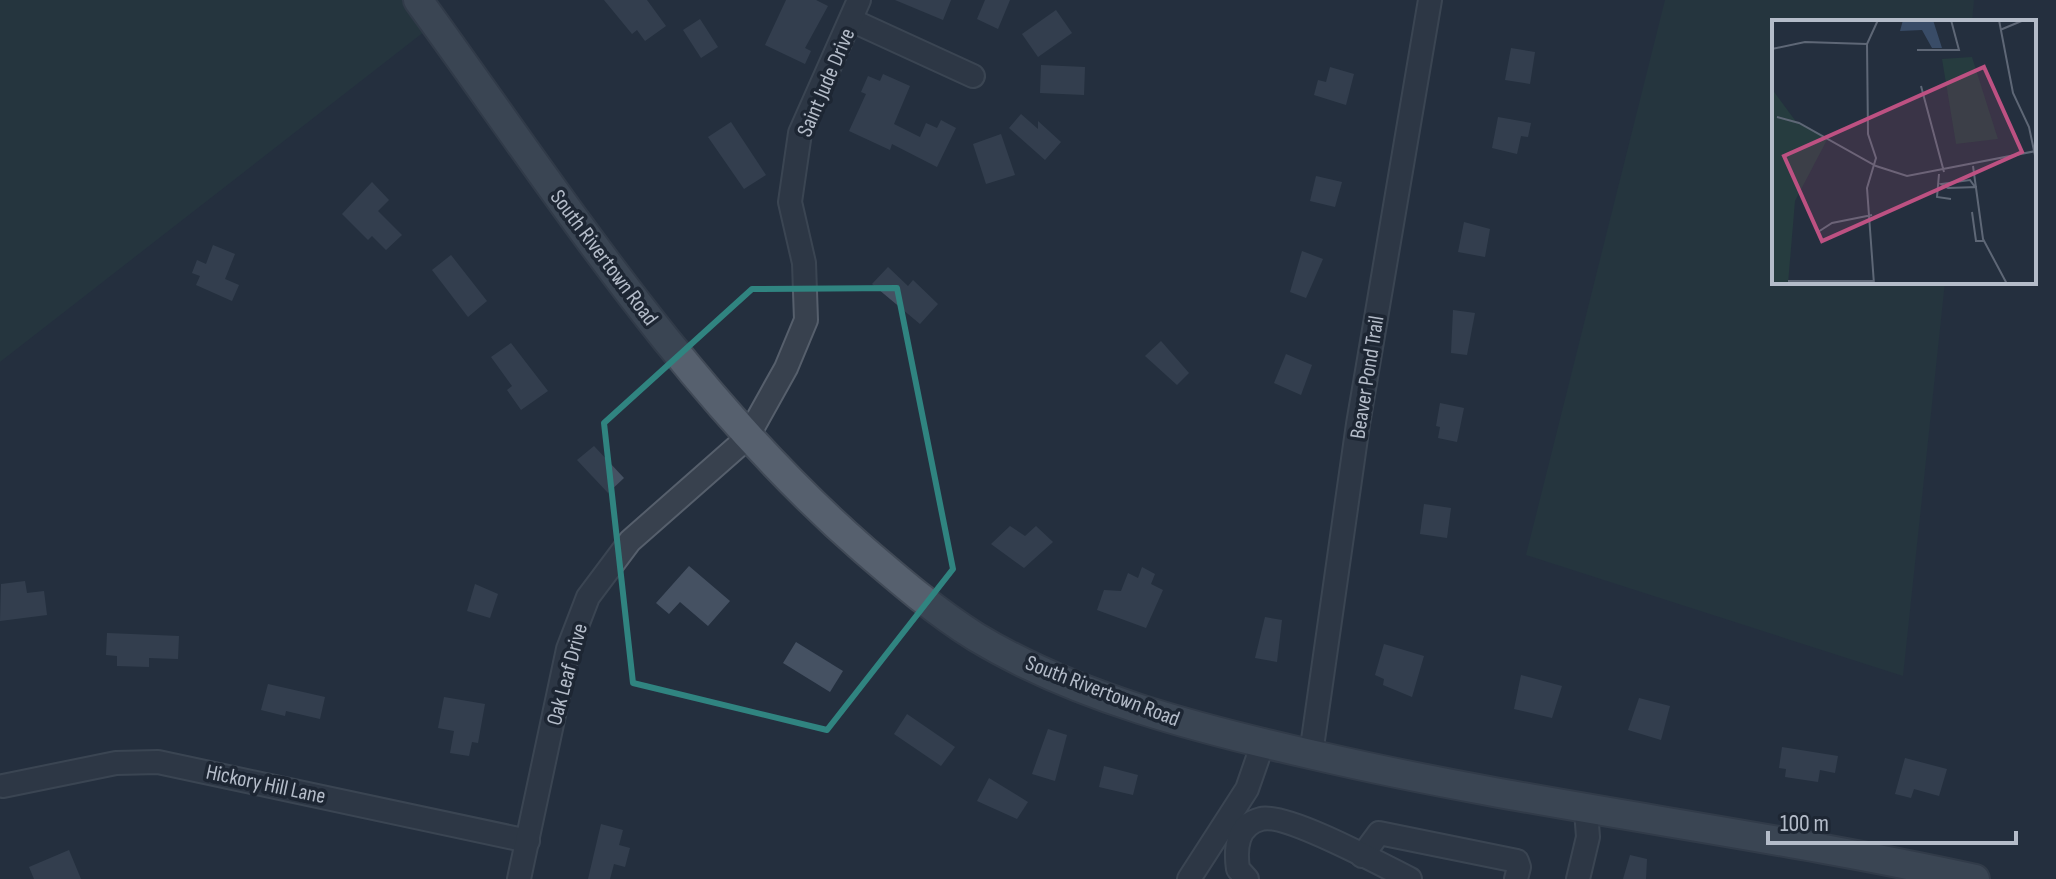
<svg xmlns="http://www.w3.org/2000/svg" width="2056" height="879" viewBox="0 0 2056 879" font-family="'Sofia Sans Condensed',sans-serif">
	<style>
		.green { fill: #263c3f }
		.building { fill: #455162 }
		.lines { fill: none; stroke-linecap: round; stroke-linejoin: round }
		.minor-casing { stroke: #565f6c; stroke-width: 26 }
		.major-casing { stroke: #414a57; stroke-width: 32 }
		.minor { stroke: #38414e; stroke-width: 22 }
		.major { stroke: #56606e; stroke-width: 28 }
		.marked { fill: none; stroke: #308480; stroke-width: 6; stroke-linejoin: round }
		.labels { text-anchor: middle; stroke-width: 7; stroke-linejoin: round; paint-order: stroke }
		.street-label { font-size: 22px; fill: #b4bcc9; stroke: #1d2633 }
		.inset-road { fill: none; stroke: #5e6776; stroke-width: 2 }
		.view { fill: #bd5182; fill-opacity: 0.15; stroke: #bd5182; stroke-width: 4 }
		.inset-edge { fill: none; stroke: #b4bcc9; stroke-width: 4 }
	</style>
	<rect width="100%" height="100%" fill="#242f3e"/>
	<!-- green -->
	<g class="green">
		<path d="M0,0h435l12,14 -447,348z"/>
		<path d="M1665,0h309l-2,22h-198v260h171l-42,394 -377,-121z"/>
	</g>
	<!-- building -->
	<g class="building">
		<path d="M604,0h43l19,26 -21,15 -8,-11 -5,4z"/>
		<path d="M786,0h30l12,6 -23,42 6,3 -6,13 -40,-19z"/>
		<path d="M895,0h56l-8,20z"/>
		<path d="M985,0h25l-12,29 -21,-10z"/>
		<path d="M1056,10l16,23 -34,24 -16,-23z"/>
		<path d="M700,19l18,28 -17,11 -18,-28z"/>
		<path d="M1511,48l24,4 -5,32 -25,-4z"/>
		<path d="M1041,65l44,2 -1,28 -44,-2z"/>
		<path d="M1330,67l24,7 -8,31 -32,-10 4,-15 8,2z"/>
		<path d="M883,74l27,12 -16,38 26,13 6,-14 11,5 4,-8 15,8 -19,39 -45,-23 -2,6 -41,-19 17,-37 -5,-2 7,-16 12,5z"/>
		<path d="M1021,114l17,15v-8l23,21 -16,18 -36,-32z"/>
		<path d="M1498,117l33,6 -3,14 -7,-1 -4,18 -25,-6z"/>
		<path d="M731,122l35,53 -22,14 -36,-52z"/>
		<path d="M1001,134l14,41 -29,9 -13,-40z"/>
		<path d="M1316,176l26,6 -7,25 -25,-6z"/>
		<path d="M372,182l17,18 -11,11 24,24 -16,15 -14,-14 -4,4 -26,-26z"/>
		<path d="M1464,222l26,7 -5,28 -27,-5z"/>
		<path d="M213,245l22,9 -10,25 14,6 -7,16 -36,-16 4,-9 -8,-3 5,-13 9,4z"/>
		<path d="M1302,251l21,8 -17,39 -16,-6z"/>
		<path d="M451,255l36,46 -19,16 -36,-47z"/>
		<path d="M888,267l20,19 5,-6 25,24 -18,20 -48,-40z"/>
		<path d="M1453,310l22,3 -8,42 -16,-2z"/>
		<path d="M1161,341l28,32 -12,12 -32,-29z"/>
		<path d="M511,343l37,48 -27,19 -14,-20 5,-4 -21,-29z"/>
		<path d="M1286,354l26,11 -11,30 -27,-12z"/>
		<path d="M1440,403l24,5 -7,34 -19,-4 2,-11 -4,-1z"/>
		<path d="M594,446l30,32 -16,15 -31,-33z"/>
		<path d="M1424,504l27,4 -4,30 -27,-4z"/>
		<path d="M1010,526l15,10 11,-10 17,16 -29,26 -33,-24z"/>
		<path d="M689,566l41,35 -22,25 -28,-24 -11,12 -13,-11z"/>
		<path d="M1142,567l13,7 -4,10 12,6 -17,38 -49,-18 7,-20 17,1 7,-18 10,5z"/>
		<path d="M25,581l2,12 17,-2 3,24 -47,6 1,-37z"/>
		<path d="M475,584l23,10 -8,24 -23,-7z"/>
		<path d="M1265,617l17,3 -5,42 -22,-4z"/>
		<path d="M107,633l72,3 -1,23 -29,-1v9l-32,-1v-10l-11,-1z"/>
		<path d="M796,642l47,29 -13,21 -47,-29z"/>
		<path d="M1384,644l40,12 -12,41 -29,-12 1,-6 -9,-4z"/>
		<path d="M1521,675l41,11 -10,32 -38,-9z"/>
		<path d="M268,684l57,13 -5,22 -34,-8 -1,5 -24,-6z"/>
		<path d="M444,697l41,7 -7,39 -6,-1 -3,14 -19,-3 4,-22 -16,-3z"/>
		<path d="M1639,698l31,8 -9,34 -33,-10z"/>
		<path d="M907,714l48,33 -14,19 -47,-32z"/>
		<path d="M1048,729l19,6 -12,46 -23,-7z"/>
		<path d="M1782,747l56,9 -3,17 -15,-3 -2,12 -33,-5 1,-8 -7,-1z"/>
		<path d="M1905,758l42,11 -8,27 -25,-7 -3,9 -16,-4z"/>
		<path d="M1104,766l34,9 -5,20 -34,-8z"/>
		<path d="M989,778l39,24 -11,17 -40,-18z"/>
		<path d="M601,824l22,6 -4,15 11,3 -5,19 -11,-3 -4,15h-22z"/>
		<path d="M69,850l12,29h-47l-5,-12z"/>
		<path d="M1630,855l17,4 -1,20h-23z"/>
	</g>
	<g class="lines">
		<defs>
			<g id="minor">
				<path d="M851,20l122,56"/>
				<path d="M1311,754l47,-330 72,-424"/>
				<path d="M3,786l113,-23 42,-1 370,79"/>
				<path d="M1362,856l17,-23 138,28 2,6 -3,12"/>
				<path d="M519,879l49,-230 20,-52 42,-56 117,-103 39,-70 20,-48 -2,-57 -14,-61 10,-69 59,-133"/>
				<path d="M1189,879l58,-90 16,-46"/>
				<path d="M1247,879l-9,-10c-3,-21 -1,-44 23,-50 24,-7 123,47 149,60"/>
				<path d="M1578,879l10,-42 -2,-27"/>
			</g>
			<path id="major" d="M418,0c138,190 267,394 446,550 36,31 72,62 112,87 101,61 224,92 338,118 219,51 442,76 661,124"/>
		</defs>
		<!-- minor casing -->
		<use href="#minor" class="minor-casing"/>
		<!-- major casing -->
		<use href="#major" class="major-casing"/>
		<!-- minor -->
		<use href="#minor" class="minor"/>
		<!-- major -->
		<use href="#major" class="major"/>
	</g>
	<!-- marked area -->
	<path d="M0 0H2056V879H0ZM897,288l56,281 -126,161 -194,-47 -29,-260 148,-134z" fill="#242f3e" fill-opacity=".55" fill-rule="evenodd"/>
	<path class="marked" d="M897,288l56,281 -126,161 -194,-47 -29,-260 148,-134z"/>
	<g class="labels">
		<!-- street labels -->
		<g class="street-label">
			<text transform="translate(825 82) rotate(-67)" y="8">Saint Jude Drive</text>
			<text transform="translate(605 257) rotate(53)" y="8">South Rivertown Road</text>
			<text transform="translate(1366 377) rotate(-81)" y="8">Beaver Pond Trail</text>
			<text transform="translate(566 674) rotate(-75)" y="8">Oak Leaf Drive</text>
			<text transform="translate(1103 690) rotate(21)" y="8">South Rivertown Road</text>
			<text transform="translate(266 783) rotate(12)" y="8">Hickory Hill Lane</text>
		</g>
	</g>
	<!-- overview -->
	<g transform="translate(1772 20)">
		<rect width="264" height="264" fill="#242f3e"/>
		<path d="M200,37l26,82 -42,5 -14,-85zM0,69l25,34 31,15 -33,63 -7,83h-16z" fill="#263c3f"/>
		<path d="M131,0h30l9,28h-10l-10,-18 -22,1z" fill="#394c67"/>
		<path class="inset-road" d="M227,0l14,73 16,34 7,33M228,10l24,-10M0,29l33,-7 62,2M145,30h42l-8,-30M149,66l23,86M5,97l22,6 77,43 31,10 129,-25M201,146l10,73 24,45M167,154l-2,23 14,2M203,167l-5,-7 -29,4 7,4 29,-1M200,192l4,29h8M46,212l14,-9 40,-8M16,261h86M102,264l-7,-96 9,-30 -8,-24 -1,-90 11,-24"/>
		<path class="view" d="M212,47l38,85 -200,89 -38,-85z"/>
		<rect width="264" height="264" class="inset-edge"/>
	</g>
	<!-- scale -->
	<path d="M1768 831v12h248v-12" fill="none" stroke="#b4bcc9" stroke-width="4"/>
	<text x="1780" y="831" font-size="24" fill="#b4bcc9" stroke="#1d2633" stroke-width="6" paint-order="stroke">100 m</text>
</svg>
